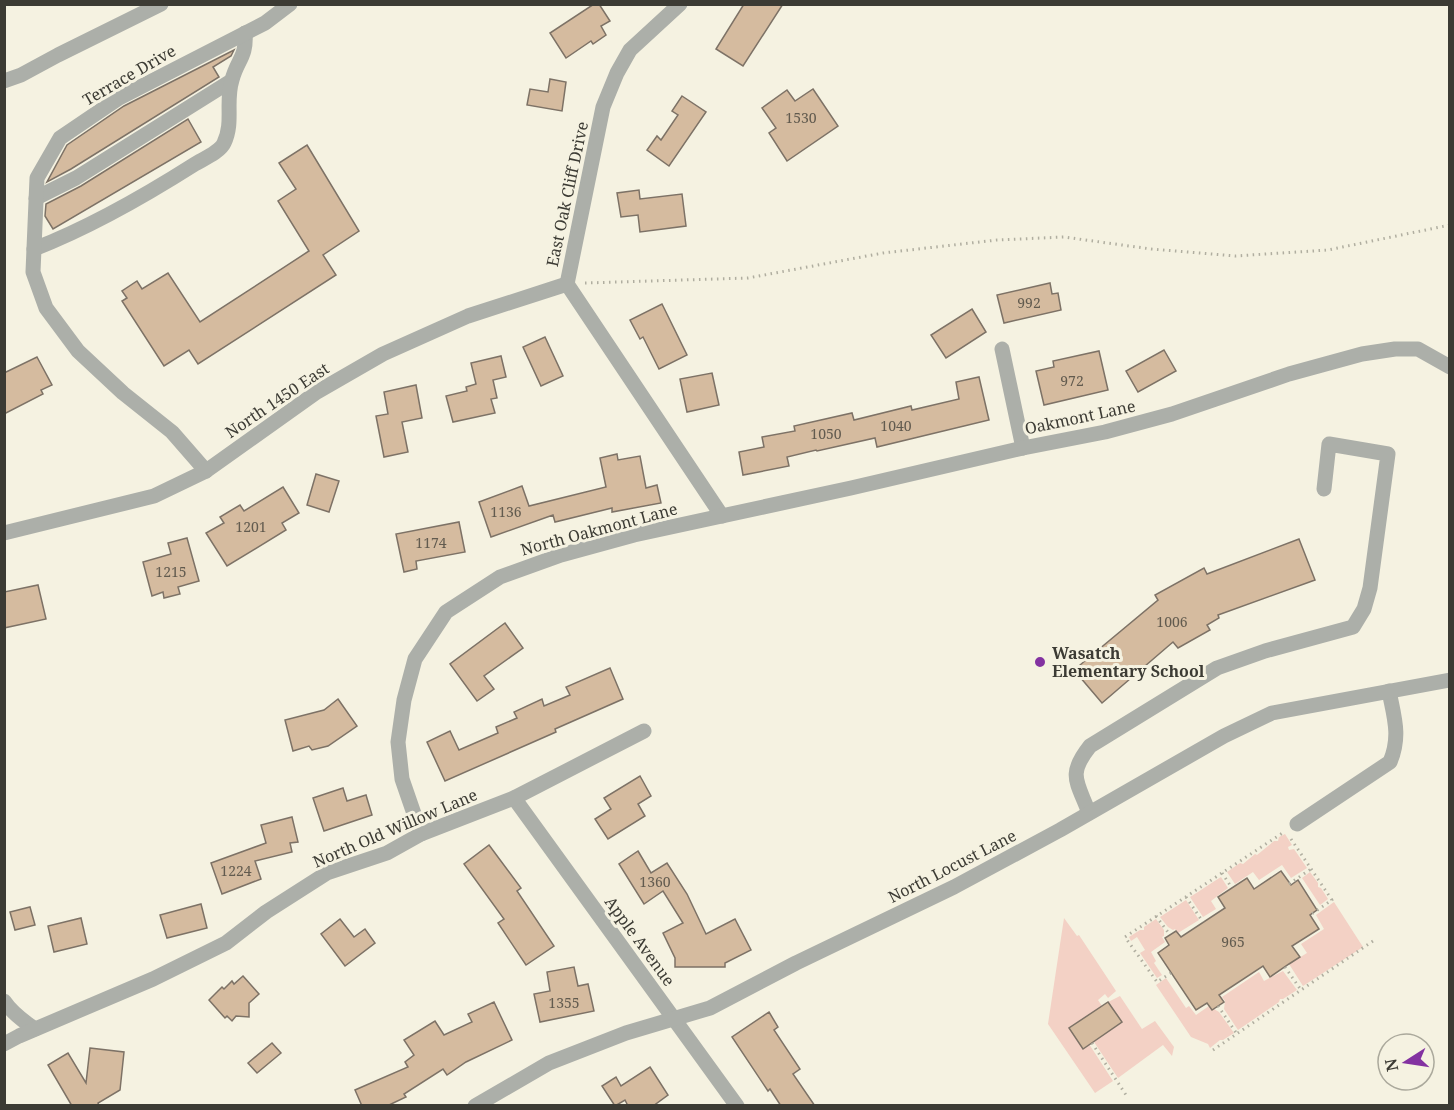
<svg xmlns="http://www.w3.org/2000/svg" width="1454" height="1110" viewBox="0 0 1454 1110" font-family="'Noto Serif',serif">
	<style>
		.green { fill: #f3d1c5 }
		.building { fill: #d5bb9f; stroke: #7d7266; stroke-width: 1.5 }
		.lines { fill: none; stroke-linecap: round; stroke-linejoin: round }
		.path { stroke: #b0aea0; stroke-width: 3; stroke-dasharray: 1.5 4.5; stroke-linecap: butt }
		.minor { stroke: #acafa9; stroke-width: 15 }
		.poi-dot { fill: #8332a1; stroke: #f5f2e1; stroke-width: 2 }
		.labels { text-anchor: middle; stroke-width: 6; stroke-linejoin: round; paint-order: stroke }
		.number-label { font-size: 14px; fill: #625b4f }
		.street-label { font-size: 16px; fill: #3c3b34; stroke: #f5f2e1 }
		.poi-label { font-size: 16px; font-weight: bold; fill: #3c3b34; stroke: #f5f2e1; text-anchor: start }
	</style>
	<rect width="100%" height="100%" fill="#f5f2e1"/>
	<!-- green -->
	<g class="green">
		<path d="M1285,834l7,11 -4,2 1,3 5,-1 13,19 -16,10 -9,-13 -23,15 -6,-8 -18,12 -8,-12 13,-9 3,1 12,-10 2,1 17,-14h4l1,-4z"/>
		<path d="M1310,872l8,11v4l3,1 7,11 -8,6 -18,-27z"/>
		<path d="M1221,877l7,11 -17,13 5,8 -13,8 -13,-20c11,-7 20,-13 31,-20z"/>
		<path d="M1186,900l13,20 -21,13 -3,-4 -2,1 -5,-3 -8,-10z"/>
		<path d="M1334,902l29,45 -60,39 -14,-22 18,-11 -6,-9 23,-15 -8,-14z"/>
		<path d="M1064,918l13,18 2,-1 37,56 -8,7 -3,-4 -7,6 4,6 -33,22 14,21 6,-5 24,37 -18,12 -47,-69z"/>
		<path d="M1156,919l8,11v6l-2,1 3,5 -14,10 5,9 -2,2 8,12 -5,3 -17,-25 5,-3 -8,-13 -6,4 -2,-4 11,-7h4v-3z"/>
		<path d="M1283,971l14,19 -14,9h-3l-1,3 -41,28 -14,-21 1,-8 -3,-4 37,-25 5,9z"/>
		<path d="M1166,978l20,30 3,-2 7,9 13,-9 3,4 2,-1 5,3 15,21 -11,7h-3l-10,8 -2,-4 -17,-7 -35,-52z"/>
		<path d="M1120,996l22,33 13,-8 19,26 -2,9 -9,-11 -45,33 -24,-36 28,-20 -14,-20z"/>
	</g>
	<!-- building -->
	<g class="building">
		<path d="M594,4h5l11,17 -9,5 5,9 -13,9 -2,-3 -25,17 -16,-25z"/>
		<path d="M744,4h39l-40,62 -27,-17z"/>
		<path d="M234,50l-3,6 -18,11 6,10 -148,92 -24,13 20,-37 57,-39z"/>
		<path d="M550,79l16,3 -4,29 -35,-6 3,-16 18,3z"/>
		<path d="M813,89l25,37 -51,35 -18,-28 7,-5 -14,-20 25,-18 8,11z"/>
		<path d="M682,96l24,16 -37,54 -22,-16 10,-14 4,4 17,-25 -6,-4z"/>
		<path d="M188,119l13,23 -148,87 -8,-13 1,-12 35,-18z"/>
		<path d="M307,145l52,86 -36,24 13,20 -138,89 -9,-14 -25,16 -42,-65 5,-3 -5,-7 15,-10 5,8 26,-16 32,49 109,-71 -31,-50 18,-12 -17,-26z"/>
		<path d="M639,190l1,9 42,-5 4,32 -46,6 -2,-17 -17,2 -4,-24z"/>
		<path d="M1050,283l2,11 6,-1 3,17 -57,13 -7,-28z"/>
		<path d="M662,304l25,51 -28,14 -16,-32 -3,2 -10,-19z"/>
		<path d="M972,309l14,23 -40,26 -15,-23z"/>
		<path d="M545,337l18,39 -22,10 -18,-39z"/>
		<path d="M1164,350l12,21 -38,21 -12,-21z"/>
		<path d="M1099,351l9,39 -64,15 -8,-34 18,-4 -1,-6z"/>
		<path d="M501,356l5,21 -13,3 4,18 -6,1 4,14 -42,9 -7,-26 21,-5 -1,-4 10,-3 -5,-21z"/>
		<path d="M37,357l15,28 -11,5 2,4 -39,20v-41z"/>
		<path d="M712,373l7,32 -32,7 -7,-33z"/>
		<path d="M979,377l10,43 -112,27 -2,-9 -58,13 -1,-1 -29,7 2,9 -46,9 -4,-23 25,-5 -2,-10 33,-6 -1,-5 58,-13 2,7 57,-14 1,4 47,-11 -3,-17z"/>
		<path d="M416,385l6,33 -20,4 6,30 -24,5 -8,-41 12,-2 -4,-22z"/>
		<path d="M617,454l1,6 22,-4 6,32 11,-3 4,18 -49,9v-4l-57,14 -2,-7 -62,22 -12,-35 43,-16 7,20 77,-19 -6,-29z"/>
		<path d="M316,474l23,7 -10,31 -22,-7z"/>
		<path d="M283,487l16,26 -17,10 4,7 -59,36 -21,-33 18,-10 -4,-6 20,-12 4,6z"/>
		<path d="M459,522l6,30 -49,9 1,8 -13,3 -8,-38z"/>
		<path d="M187,538l12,43 -21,6 2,7 -16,4 -1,-6 -11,4 -9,-34 28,-8 -3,-11z"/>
		<path d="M1299,539l16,41 -97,35 1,3 -12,7 3,5 -32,18 -5,-6 -71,61 -28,-33 84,-70 -3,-5 49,-27 3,6z"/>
		<path d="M38,585l8,34 -42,9v-36z"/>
		<path d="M505,623l18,25 -39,28 10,13 -17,12 -27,-37z"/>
		<path d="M610,668l13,31 -68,30 1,3 -111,49 -18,-39 23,-11 9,19 39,-17 -2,-6 21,-9 -3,-6 28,-13 2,7 26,-11 -4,-8z"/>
		<path d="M338,699l19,27 -29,20 -16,4 -3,-4 -16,5 -8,-31 39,-10z"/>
		<path d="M640,776l11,20 -13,8 7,12 -37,23 -13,-20 16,-10 -7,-11z"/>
		<path d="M343,788l4,13 19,-6 6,20 -48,16 -11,-33z"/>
		<path d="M292,817l6,25 -8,1 2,9 -37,9 6,18 -39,15 -11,-31 55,-20 -5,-18z"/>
		<path d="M489,845l32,43 -4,3 37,55 -28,19 -28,-42 6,-4 -40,-55z"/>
		<path d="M638,851l13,22 16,-10 20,31 19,40 29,-15 16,31 -26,13v4h-50v-9l-12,-25 20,-10 -20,-32 -19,13 -25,-40z"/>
		<path d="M1281,871l10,14 7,-5 19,30 -7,5 9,14 -27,17 8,11 -11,7 -19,13 -7,-11 -44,29 5,7 -12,8 -5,-7 -11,7 -38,-57 11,-8 -4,-7 11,-7 5,6 44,-29 -7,-11 29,-19 7,11z"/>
		<path d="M201,904l6,24 -40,10 -7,-23z"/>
		<path d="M30,907l5,18 -20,5 -5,-18z"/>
		<path d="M81,918l6,26 -33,8 -6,-26z"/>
		<path d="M340,919l14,18 11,-8 10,14 -30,23 -24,-32z"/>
		<path d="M574,967l4,19 10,-2 6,27 -54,11 -6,-28 16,-3 -3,-19z"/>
		<path d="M243,976l16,18 -10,9v14l-13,-1 -4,5 -5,-5 -2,2 -16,-18 13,-13 2,2 8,-8 2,3z"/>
		<path d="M494,1002l18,38 -46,22 -19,13 -4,-6 -39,25 2,3 -19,9h-25l-7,-16 53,-23 -3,-5 9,-7 -10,-15 31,-19 9,14 28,-13 -4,-8z"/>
		<path d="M1108,1002l14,20 -39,27 -14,-21z"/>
		<path d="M769,1012l9,15 -4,3 26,39 -7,5 22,32h-34l-11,-17 -2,2 -36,-54z"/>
		<path d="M272,1043l9,10 -24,20 -9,-10z"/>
		<path d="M90,1048l34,4 -4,38 -22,13 1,3h-27l-24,-41 20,-12 18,30z"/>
		<path d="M650,1067l18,28 -15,11h-25l-3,-6 -10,6 -13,-20 14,-9 5,9z"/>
	</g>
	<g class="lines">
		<!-- path -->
		<g class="path">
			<path d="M585,283l163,-5 135,-25 114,-13 67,-3 87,12 84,7 93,-6 122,-25"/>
			<path d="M1291,839l41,61 -22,15"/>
			<path d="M1222,873l10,15"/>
			<path d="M1289,884l22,-15"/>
			<path d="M1186,897l17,25"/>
			<path d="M1156,916l14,19"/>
			<path d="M1285,967l16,23"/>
			<path d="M1171,973l-14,9 -32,-45 159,-105"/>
			<path d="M1218,1006l19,28"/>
			<path d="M1092,1043l36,55"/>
			<path d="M1213,1050l160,-109"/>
		</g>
		<!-- minor -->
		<g class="minor">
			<path d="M680,4l-50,46 -13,23 -14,34 -36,177 155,232"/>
			<path d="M4,81l17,-6 37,-20 103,-51"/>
			<path d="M36,198l40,-20 155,-97"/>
			<path d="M34,249c57,-22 109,-52 161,-85 8,-5 25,-12 29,-21 10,-21 1,-41 8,-63 5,-20 15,-23 13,-47"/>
			<path d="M1002,349l21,99"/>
			<path d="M206,471l-34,-39 -49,-39 -45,-42 -32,-43 -13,-36 4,-94 23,-40 59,-40 146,-75 25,-19"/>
			<path d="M4,533l150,-37 52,-25 111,-79 66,-38 85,-38 99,-32"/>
			<path d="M514,798l223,308"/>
			<path d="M1089,813c-12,-32 -22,-38 1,-67l127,-78 48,-17 88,-24 11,-18 6,-21 18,-134 -59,-10 -5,45"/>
			<path d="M1297,824l93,-62c11,-26 4,-45 -1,-71"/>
			<path d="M421,834l-19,-55 -4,-37 6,-42 11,-41 31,-47 54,-35 61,-22 73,-20 217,-47 172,-40 82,-16 67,-18 117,-40 73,-20 33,-5h23l32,18"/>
			<path d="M4,1001c8,12 19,20 31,28"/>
			<path d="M4,1044l15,-8 134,-57 73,-36 40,-31 61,-39 60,-20 34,-19 93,-36 130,-67"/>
			<path d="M475,1106l74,-43 77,-30 84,-25 86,-45 158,-76 106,-57 164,-94 48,-23 178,-33"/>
		</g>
	</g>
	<!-- markers -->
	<circle class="poi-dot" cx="1040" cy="662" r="6"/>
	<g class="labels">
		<!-- number labels -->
		<g class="number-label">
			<text x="801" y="123">1530</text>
			<text x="1029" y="308">992</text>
			<text x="1072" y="386">972</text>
			<text x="896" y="431">1040</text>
			<text x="826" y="439">1050</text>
			<text x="506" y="517">1136</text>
			<text x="251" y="532">1201</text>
			<text x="431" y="548">1174</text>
			<text x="171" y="577">1215</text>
			<text x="1172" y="627">1006</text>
			<text x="236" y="876">1224</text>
			<text x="655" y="887">1360</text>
			<text x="1233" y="947">965</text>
			<text x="564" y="1008">1355</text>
		</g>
		<!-- street labels -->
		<g class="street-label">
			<text transform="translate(129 75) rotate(-30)" y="6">Terrace Drive</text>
			<text transform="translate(567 194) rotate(-78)" y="6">East Oak Cliff Drive</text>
			<text transform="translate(277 400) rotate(-34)" y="6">North 1450 East</text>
			<text transform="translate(1080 417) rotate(-12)" y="6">Oakmont Lane</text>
			<text transform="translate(599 529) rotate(-15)" y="6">North Oakmont Lane</text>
			<text transform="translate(395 828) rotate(-23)" y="6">North Old Willow Lane</text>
			<text transform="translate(952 866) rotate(-27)" y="6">North Locust Lane</text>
			<text transform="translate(640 941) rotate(54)" y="6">Apple Avenue</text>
		</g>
		<!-- poi labels -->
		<g class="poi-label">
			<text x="1052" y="659">Wasatch<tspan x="1052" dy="18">Elementary School</tspan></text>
		</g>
	</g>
	<!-- border -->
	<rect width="1454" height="1110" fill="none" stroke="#3c3b34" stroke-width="12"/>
	<!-- north arrow -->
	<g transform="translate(1406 1062) rotate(258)"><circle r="28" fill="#f5f2e1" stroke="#aba99c" stroke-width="1.5"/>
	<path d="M0-4.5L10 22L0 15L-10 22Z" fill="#8332a1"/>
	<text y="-9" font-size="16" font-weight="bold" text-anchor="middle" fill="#3c3b34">N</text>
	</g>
</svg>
